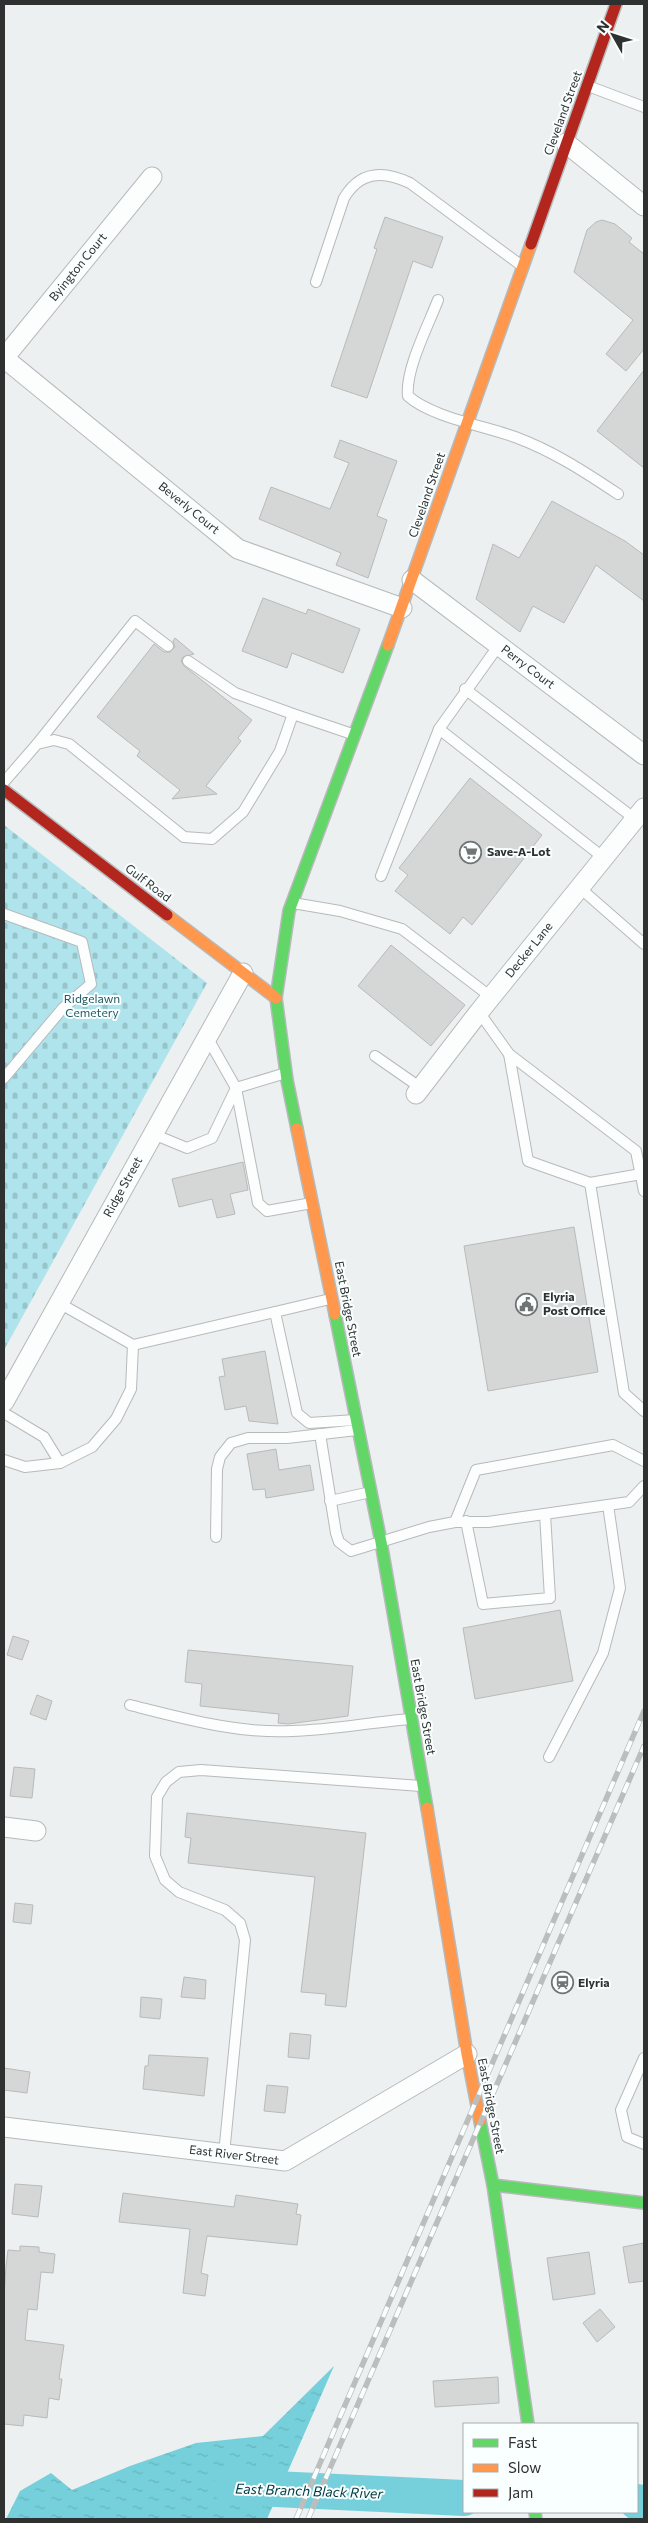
<svg xmlns="http://www.w3.org/2000/svg" width="648" height="2523" viewBox="0 0 648 2523" font-family="Commissioner,sans-serif">
	<style>
		.cemetery { fill: url(#cemetery-stones) }
		.water { fill: url(#water-ripples) }
		.lines { fill: none; stroke-linecap: round; stroke-linejoin: round }
		.river { stroke: #75d0db; stroke-width: 36 }
		.building { fill: #d5d6d6; stroke: #b9baba }
		.lane-casing { stroke: #b7babb; stroke-width: 12 }
		.street-casing { stroke: #b7babb; stroke-width: 21 }
		.fast-casing { stroke: #b7babb; stroke-width: 14 }
		.slow-casing { stroke: #b7babb; stroke-width: 14 }
		.jam-casing { stroke: #b7babb; stroke-width: 14 }
		.lane { stroke: #fcfdfd; stroke-width: 10 }
		.street { stroke: #fcfdfd; stroke-width: 19 }
		.fast { stroke: #63d668; stroke-width: 11 }
		.slow { stroke: #ff974d; stroke-width: 11 }
		.jam { stroke: #b3261e; stroke-width: 11 }
		.rail-casing { stroke: #bcbebe; stroke-width: 5.5 }
		.rail { stroke: #f9feff; stroke-width: 4; stroke-dasharray: 11; stroke-linecap: butt }
		.labels { text-anchor: middle; stroke-width: 4; stroke-linejoin: round; paint-order: stroke }
		.street-label { font-size: 12px; fill: #2f3131; stroke: #f9feff }
		.poi-label { font-size: 12px; font-weight: bold; fill: #2f3131; stroke: #f9feff; text-anchor: start }
		.park-label { font-size: 12px; fill: #265a61; stroke: #f9feff }
		.water-label { font-size: 14px; font-style: italic; fill: #003a41; stroke: #f9feff }
	</style>
	<defs>
		<pattern id="cemetery-stones" width="16" height="16" patternUnits="userSpaceOnUse" patternTransform="scale(1.25)"><rect width="16" height="16" fill="#afe4ec"/><path d="M2 7V4a2 2 0 0 1 4 0v3zM10 15v-3a2 2 0 0 1 4 0v3z" fill="#97c4cb"/></pattern>
		<pattern id="water-ripples" width="26" height="14" patternUnits="userSpaceOnUse" patternTransform="scale(1.25)"><rect width="26" height="14" fill="#75d0db"/><path d="M2 4q2-2 4 0t4 0M15 11q2-2 4 0t4 0" fill="none" stroke="#66b3bc"/></pattern>
	</defs>
	<rect width="100%" height="100%" fill="#ecf0f1"/>
	<!-- cemetery -->
	<path class="cemetery" d="M4,825l203,158 -203,367z"/>
	<!-- water -->
	<path class="water" d="M334,2366l-67,153h-261l14,-28 31,-18 21,17 58,-24 66,-23 67,-7z"/>
	<g class="lines">
		<!-- river -->
		<g class="river">
			<path d="M231,2487l233,11"/>
			<path d="M637,2502l7,1"/>
		</g>
	</g>
	<!-- building -->
	<g class="building">
		<path d="M385,217l58,20 -11,31 -19,-7 -46,137 -36,-12 46,-137 -3,-1z"/>
		<path d="M602,220l13,4 17,14 -3,4 15,12v95l-18,22 -20,-17 27,-34 -59,-48 13,-42 9,-8z"/>
		<path d="M644,370v98l-47,-37z"/>
		<path d="M340,440l57,21 -20,55 10,4 -19,58 -32,-13 5,-12 -82,-34 12,-32 59,22 19,-46 -15,-6z"/>
		<path d="M552,501l73,40 19,14v46l-48,-36 -32,58 -31,-17 -13,26 -44,-33 17,-55 26,14z"/>
		<path d="M263,598l43,16 2,-5 52,20 -17,44 -51,-20 -5,15 -45,-17z"/>
		<path d="M175,638l19,16 -11,3 -2,4 3,5 68,54 -14,18 3,3 -35,45 11,8 -45,5 8,-9 -43,-34 3,-5 -43,-34 57,-73 10,8h6l5,-5 -2,-6z"/>
		<path d="M470,778l72,57 -70,90 -9,-8 -13,17 -55,-43 13,-16 -9,-7z"/>
		<path d="M391,945l74,60 -34,41 -73,-60z"/>
		<path d="M243,1162l5,28 -18,4 5,20 -18,4 -5,-19 -33,8 -7,-28z"/>
		<path d="M574,1227l24,145 -110,19 -24,-145z"/>
		<path d="M265,1351l13,73 -29,-3 -3,-15 -21,4 -6,-33 6,-1 -3,-17z"/>
		<path d="M276,1449l3,21 31,-5 4,25 -48,8 -1,-9 -12,1 -6,-36z"/>
		<path d="M560,1610l13,71 -98,18 -12,-71z"/>
		<path d="M13,1636l16,5 -7,19 -15,-5z"/>
		<path d="M188,1650l165,16 -5,50 -60,8 -10,-1 1,-9 -79,-8 2,-22 -17,-2z"/>
		<path d="M37,1695l15,6 -6,19 -16,-6z"/>
		<path d="M14,1767l21,2 -3,29 -22,-2z"/>
		<path d="M187,1813l179,20 -20,174 -21,-2 1,-11 -25,-2 14,-115 -127,-14 3,-25 -6,-1z"/>
		<path d="M15,1903l18,2 -2,19 -18,-2z"/>
		<path d="M184,1977l22,3 -1,19 -24,-2z"/>
		<path d="M141,1997l21,2 -2,20 -20,-2z"/>
		<path d="M290,2033l21,2 -2,24 -21,-2z"/>
		<path d="M149,2055l59,3 -4,38 -61,-7 2,-23h3z"/>
		<path d="M4,2068l26,4 -3,21 -23,-3z"/>
		<path d="M267,2085l21,2 -3,26 -21,-2z"/>
		<path d="M15,2184l27,2 -4,31 -26,-3z"/>
		<path d="M123,2193l111,14 2,-12 62,9 -2,10 5,1 -4,30 -90,-9 -6,37 7,2 -3,21 -22,-3 7,-64 -71,-7z"/>
		<path d="M644,2243v38l-15,2 -6,-36z"/>
		<path d="M20,2246l19,1v5l16,2 -2,19 -12,-1 -4,38 -9,-1 -3,31 39,5 -5,34h3l-3,21 -10,-2 -2,20 -23,-3 -1,11 -19,-2v-127l2,-31 2,-16 12,1z"/>
		<path d="M589,2252l6,42 -42,6 -6,-42z"/>
		<path d="M600,2309l15,18 -18,15 -14,-19z"/>
		<path d="M498,2377l1,26 -64,4 -2,-26z"/>
	</g>
	<g class="lines">
		<defs>
			<g id="lane">
				<path d="M588,86l56,21"/>
				<path d="M316,282l28,-84c16,-27 39,-28 66,-15l112,83"/>
				<path d="M438,300c-10,26 -33,70 -30,96 23,21 77,30 107,41 38,14 70,35 103,57"/>
				<path d="M188,661l47,32 58,21"/>
				<path d="M465,689l170,130"/>
				<path d="M439,729l165,129"/>
				<path d="M37,744l98,-123 33,25"/>
				<path d="M4,782l33,-38 17,-4 15,4 115,93 28,2 31,-27 37,-61 13,-37 62,21"/>
				<path d="M381,876l58,-147 60,-84"/>
				<path d="M580,888l64,56"/>
				<path d="M293,903l47,8 62,18 89,68"/>
				<path d="M4,914l78,28 9,42 -28,24 -59,70"/>
				<path d="M479,1012l30,42 127,97 8,40"/>
				<path d="M207,1037l29,51 22,115 9,8 45,-8"/>
				<path d="M509,1054l19,107 62,22"/>
				<path d="M375,1056l46,32"/>
				<path d="M153,1134l34,14 25,-10 24,-50 50,-15"/>
				<path d="M641,1174l-51,9 34,210 20,18"/>
				<path d="M330,1299l-55,13 22,101 12,10 47,-3"/>
				<path d="M59,1303l74,42 142,-33"/>
				<path d="M4,1413l40,24 16,26"/>
				<path d="M320,1434l16,99 3,9 12,9 78,-24 26,-5h33l141,-20 15,-16"/>
				<path d="M4,1460l21,7 35,-4 32,-16 24,-28 15,-30 2,-44"/>
				<path d="M330,1501l41,-9"/>
				<path d="M466,1521l17,83 67,-6 -5,-84"/>
				<path d="M455,1522l21,-52 137,-25 31,16"/>
				<path d="M216,1537l1,-68 3,-12 11,-14 17,-5h39l70,-8"/>
				<path d="M130,1705c52,13 108,29 162,26 40,-1 80,-9 119,-12"/>
				<path d="M549,1757l54,-104 17,-65 -12,-83"/>
				<path d="M644,2058l-23,52 6,27 17,7"/>
				<path d="M224,2154l21,-214 -5,-17 -15,-13 -46,-18 -14,-12 -10,-24 2,-59 9,-15 13,-10 22,-2 220,16"/>
			</g>
			<g id="street">
				<path d="M566,143l78,63"/>
				<path d="M4,358l234,191 164,59"/>
				<path d="M4,358l148,-181"/>
				<path d="M412,580l232,175"/>
				<path d="M416,1094l63,-82 165,-204"/>
				<path d="M4,1402l239,-429"/>
				<path d="M4,1827l32,4"/>
				<path d="M4,2127l281,34 182,-107"/>
			</g>
			<g id="fast">
				<path d="M297,1129l-10,-49 -11,-82 13,-87 99,-266"/>
				<path d="M335,1314l46,228 46,266"/>
				<path d="M480,2121l13,64 35,239"/>
				<path d="M493,2185l151,18"/>
				<path d="M535,2512l1,7"/>
			</g>
			<g id="slow">
				<path d="M388,645l143,-401"/>
				<path d="M167,915l109,83"/>
				<path d="M297,1129l38,185"/>
				<path d="M427,1808l40,246 13,67"/>
			</g>
			<g id="jam">
				<path d="M531,244l85,-240"/>
				<path d="M4,790l163,125"/>
			</g>
		</defs>
		<!-- lane casing -->
		<use href="#lane" class="lane-casing"/>
		<!-- street casing -->
		<use href="#street" class="street-casing"/>
		<!-- fast casing -->
		<use href="#fast" class="fast-casing"/>
		<!-- slow casing -->
		<use href="#slow" class="slow-casing"/>
		<!-- jam casing -->
		<use href="#jam" class="jam-casing"/>
		<!-- lane -->
		<use href="#lane" class="lane"/>
		<!-- street -->
		<use href="#street" class="street"/>
		<!-- fast -->
		<use href="#fast" class="fast"/>
		<!-- slow -->
		<use href="#slow" class="slow"/>
		<!-- jam -->
		<use href="#jam" class="jam"/>
		<defs>
			<g id="rail">
				<path d="M296,2519l348,-808"/>
				<path d="M308,2519l336,-773"/>
			</g>
		</defs>
		<!-- rail casing -->
		<use href="#rail" class="rail-casing"/>
		<!-- rail -->
		<use href="#rail" class="rail"/>
	</g>
	<!-- icons -->
	<defs>
		<symbol id="supermarket-ring" viewBox="-11 -11 22 22"><circle r="9.5" fill="#f9feff" stroke="#717474" stroke-width="1.5"/><path d="M-6-5.5h2.5l.6 2H6L4.5 2H-2.5L-4.4-4H-6ZM-1.5 3.2a1.3 1.3 0 1 0 .1 0ZM3 3.2a1.3 1.3 0 1 0 .1 0Z" fill="#717474"/></symbol>
		<symbol id="civic-ring" viewBox="-11 -11 22 22"><circle r="9.5" fill="#f9feff" stroke="#717474" stroke-width="1.5"/><path d="M-.6-6.5H3V-4.5H.6V-3L4-1V1h2V6H-6V1h2V-1L-.6-3ZM-1.2 2.5V6h2.4V2.5Z" fill="#717474"/></symbol>
		<symbol id="station-ring" viewBox="-11 -11 22 22"><circle r="9.5" fill="#f9feff" stroke="#717474" stroke-width="1.5"/><path d="M-3-6H3Q5-6 5-4V2Q5 4 3 4L4.5 6H3L1.5 4h-3L-3 6H-4.5L-3 4Q-5 4-5 2V-4Q-5-6-3-6ZM-3.5-4v3h7v-3ZM-3.5 1v1.5H-2V1ZM2 1v1.5H3.5V1Z" fill="#717474"/></symbol>
	</defs>
	<g fill-rule="evenodd">
		<use href="#supermarket-ring" x="458" y="840" width="25" height="25"/>
		<use href="#civic-ring" x="514" y="1292" width="25" height="25"/>
		<use href="#station-ring" x="550" y="1970" width="25" height="25"/>
	</g>
	<g class="labels">
		<!-- street labels -->
		<g class="street-label">
			<text transform="translate(563 113) rotate(-70)" y="4">Cleveland Street</text>
			<text transform="translate(78 267) rotate(-51)" y="4">Byington Court</text>
			<text transform="translate(427 495) rotate(-71)" y="4">Cleveland Street</text>
			<text transform="translate(189 508) rotate(39)" y="4">Beverly Court</text>
			<text transform="translate(528 667) rotate(37)" y="4">Perry Court</text>
			<text transform="translate(148 883) rotate(37)" y="4">Gulf Road</text>
			<text transform="translate(529 950) rotate(-51)" y="4">Decker Lane</text>
			<text transform="translate(123 1187) rotate(-61)" y="4">Ridge Street</text>
			<text transform="translate(348 1309) rotate(79)" y="4">East Bridge Street</text>
			<text transform="translate(423 1707) rotate(80)" y="4">East Bridge Street</text>
			<text transform="translate(491 2106) rotate(79)" y="4">East Bridge Street</text>
			<text transform="translate(234 2155) rotate(7)" y="4">East River Street</text>
		</g>
		<!-- poi labels -->
		<g class="poi-label">
			<text x="487" y="856">Save-A-Lot</text>
			<text x="543" y="1301">Elyria<tspan x="543" dy="14">Post Office</tspan></text>
			<text x="578" y="1987">Elyria</text>
		</g>
		<!-- park labels -->
		<g class="park-label">
			<text x="92" y="1003">Ridgelawn<tspan x="92" dy="14">Cemetery</tspan></text>
		</g>
		<!-- water labels -->
		<g class="water-label">
			<text transform="translate(309 2491) rotate(2)" y="5">East Branch Black River</text>
		</g>
	</g>
	<!-- border -->
	<rect width="648" height="2523" fill="none" stroke="#2f3131" stroke-width="10"/>
	<!-- legend -->
	<rect x="463" y="2423" width="175" height="90" fill="#f9feff" stroke="#a8acad"/>
	<rect x="473" y="2439" width="25" height="8" fill="#63d668" stroke="#a8acad"/>
	<text x="508" y="2448" font-size="15" fill="#2f3131">Fast</text>
	<rect x="473" y="2464" width="25" height="8" fill="#ff974d" stroke="#a8acad"/>
	<text x="508" y="2473" font-size="15" fill="#2f3131">Slow</text>
	<rect x="473" y="2489" width="25" height="8" fill="#b3261e" stroke="#a8acad"/>
	<text x="508" y="2498" font-size="15" fill="#2f3131">Jam</text>
	<!-- north arrow -->
	<g transform="translate(613 35) rotate(309)" stroke="#f9feff" stroke-width="4" paint-order="stroke">
	<path d="M0-4L9 19L0 12L-9 19Z" fill="#2f3131"/>
	<text y="-8" font-size="14" font-weight="bold" text-anchor="middle" fill="#2f3131">N</text>
	</g>
</svg>
